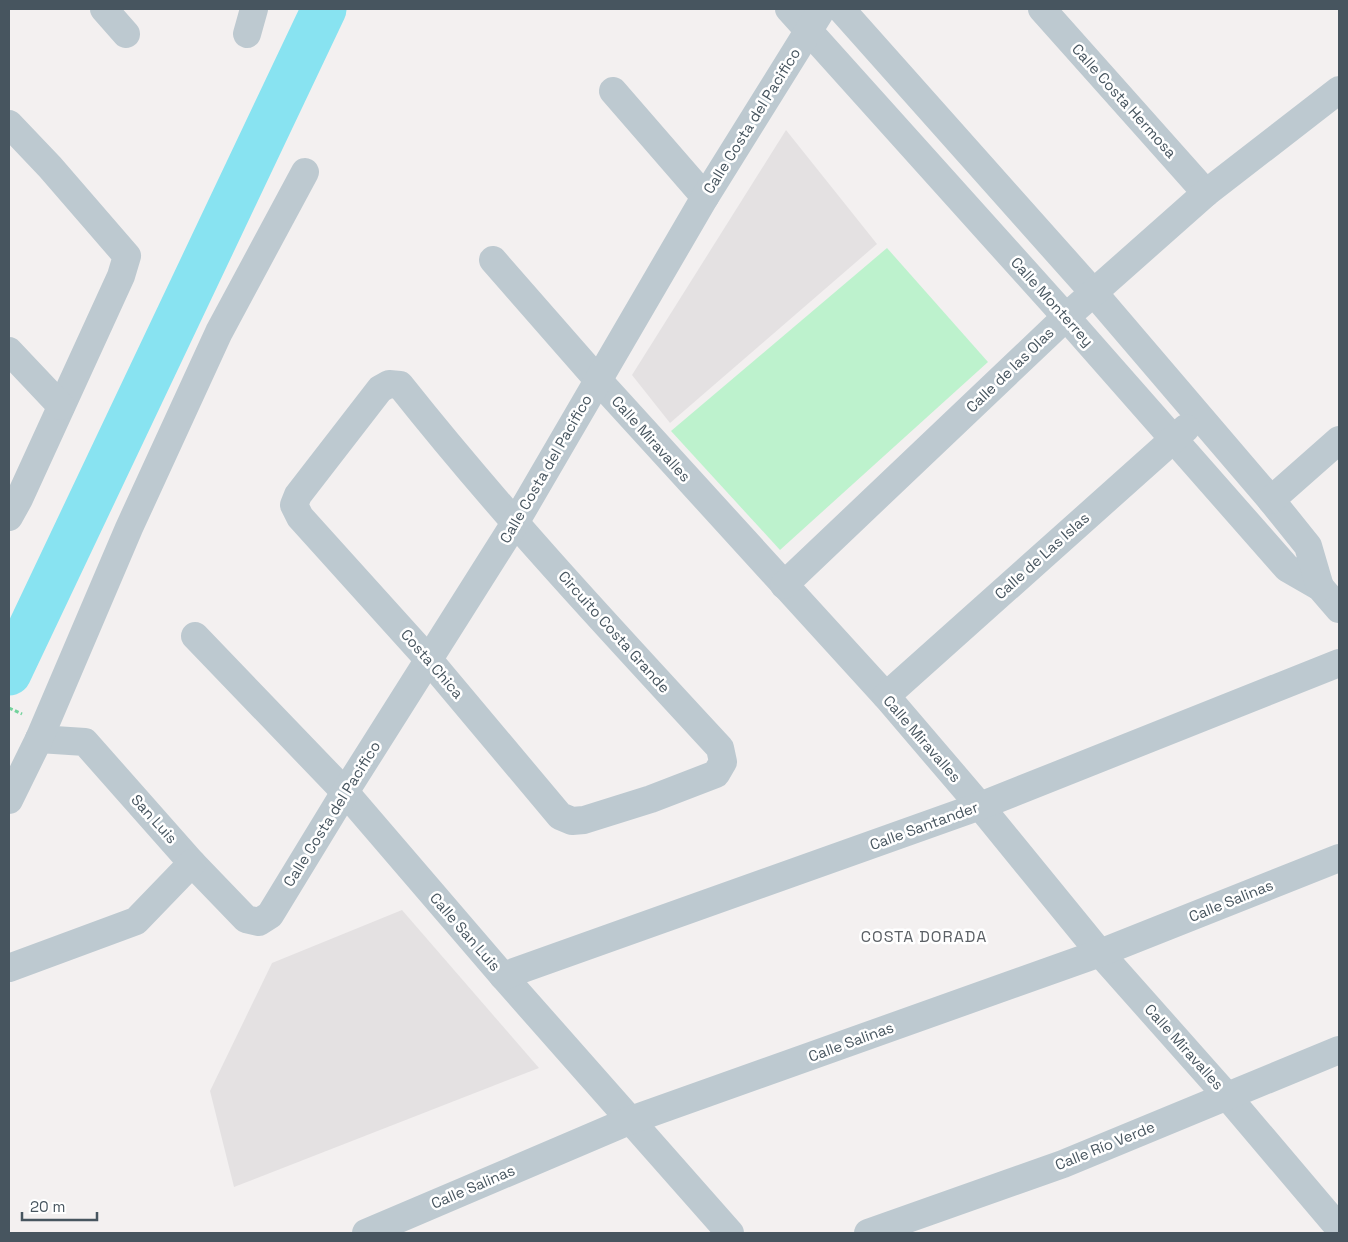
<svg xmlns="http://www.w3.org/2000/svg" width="1348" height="1242" viewBox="0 0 1348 1242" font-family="'Space Grotesk',sans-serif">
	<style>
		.education { fill: #e4e1e2 }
		.green { fill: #bdf2cd }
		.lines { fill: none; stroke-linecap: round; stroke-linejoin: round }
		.river { stroke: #88e3f1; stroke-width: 45 }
		.path { stroke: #73d29c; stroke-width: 3; stroke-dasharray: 4 2.5; stroke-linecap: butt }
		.minor { stroke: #bdc9d0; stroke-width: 28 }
		.labels { text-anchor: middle; stroke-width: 5; stroke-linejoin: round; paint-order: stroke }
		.street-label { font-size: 15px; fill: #47555f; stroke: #fff }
		.neighbourhood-label { font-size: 16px; letter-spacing: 1px; fill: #5c6166; stroke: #fff }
	</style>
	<rect width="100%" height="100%" fill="#f3f0f0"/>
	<!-- education -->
	<g class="education">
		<path d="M786,130l91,114 -207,179 -38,-48z"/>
		<path d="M402,910l137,158 -305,119 -24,-96 62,-128z"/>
	</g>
	<!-- green -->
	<path class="green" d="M887,248l101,114 -208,188 -109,-119z"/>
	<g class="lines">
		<!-- river -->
		<path class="river" d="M9,673l315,-664"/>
		<!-- path -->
		<path class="path" d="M9,708l13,6"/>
		<!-- minor -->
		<g class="minor">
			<path d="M104,9l22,25"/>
			<path d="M789,9l277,308 221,251 33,19 19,22"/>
			<path d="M841,9l253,284 177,207 37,46 12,41"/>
			<path d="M1042,9l164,184"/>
			<path d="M247,34l7,-25"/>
			<path d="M613,91l92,106"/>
			<path d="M9,124l41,43 77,89 -6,20 -102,223 -10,18"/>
			<path d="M493,260l105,120 288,316 94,110 120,147 127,143 112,132"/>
			<path d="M9,351l52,55"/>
			<path d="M389,384l11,1c100,126 210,244 320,363l3,14 -7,12 -65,25 -67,21 -12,1 -12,-5 -131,-156 -129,-143 -6,-12 4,-10 82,-106z"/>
			<path d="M1271,500l68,-60"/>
			<path d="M784,585l282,-268 140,-124 133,-103"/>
			<path d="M195,636l150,156 158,184 227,257"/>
			<path d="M886,696l300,-268"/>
			<path d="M39,739l46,3 107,121 54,56 13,3 11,-7 75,-123 170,-269 190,-326 117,-188"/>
			<path d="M9,800l30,-61 90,-211 90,-196 86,-160"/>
			<path d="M9,968l127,-47 56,-58"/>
			<path d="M503,976l477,-170 359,-143"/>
			<path d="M366,1233l265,-113 469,-167 239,-95"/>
			<path d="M868,1233l195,-69 276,-114"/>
		</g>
	</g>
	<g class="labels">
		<!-- street labels -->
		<g class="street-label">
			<text transform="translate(1124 101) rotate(48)" y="5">Calle Costa Hermosa</text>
			<text transform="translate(752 121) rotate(-58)" y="5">Calle Costa del Pacifico</text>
			<text transform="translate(1052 302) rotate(48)" y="5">Calle Monterrey</text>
			<text transform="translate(1010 370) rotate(-44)" y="5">Calle de las Olas</text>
			<text transform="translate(651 439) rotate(48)" y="5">Calle Miravalles</text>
			<text transform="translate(546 469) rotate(-60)" y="5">Calle Costa del Pacifico</text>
			<text transform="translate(1042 556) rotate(-42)" y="5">Calle de Las Islas</text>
			<text transform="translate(614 632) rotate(48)" y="5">Circuito Costa Grande</text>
			<text transform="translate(432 664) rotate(49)" y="5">Costa Chica</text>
			<text transform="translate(922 739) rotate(49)" y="5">Calle Miravalles</text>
			<text transform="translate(332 814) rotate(-58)" y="5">Calle Costa del Pacifico</text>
			<text transform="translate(154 819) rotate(48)" y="5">San Luis</text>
			<text transform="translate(924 826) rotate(-20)" y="5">Calle Santander</text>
			<text transform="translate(1231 901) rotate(-22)" y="5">Calle Salinas</text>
			<text transform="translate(465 932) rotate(49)" y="5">Calle San Luis</text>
			<text transform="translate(851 1042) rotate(-20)" y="5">Calle Salinas</text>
			<text transform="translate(1184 1047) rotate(48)" y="5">Calle Miravalles</text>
			<text transform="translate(1105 1146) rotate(-22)" y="5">Calle Río Verde</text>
			<text transform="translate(473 1187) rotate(-23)" y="5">Calle Salinas</text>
		</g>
		<!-- neighbourhood labels -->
		<g class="neighbourhood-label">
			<text x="924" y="942">COSTA DORADA</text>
		</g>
	</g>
	<!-- border -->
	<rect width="1348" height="1242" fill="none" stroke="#47555f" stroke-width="20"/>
	<!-- scale -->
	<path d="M22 1212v8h75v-8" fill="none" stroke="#47555f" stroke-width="2.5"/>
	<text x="30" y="1212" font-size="15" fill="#47555f" stroke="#ffffff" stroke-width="4" paint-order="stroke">20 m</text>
</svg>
